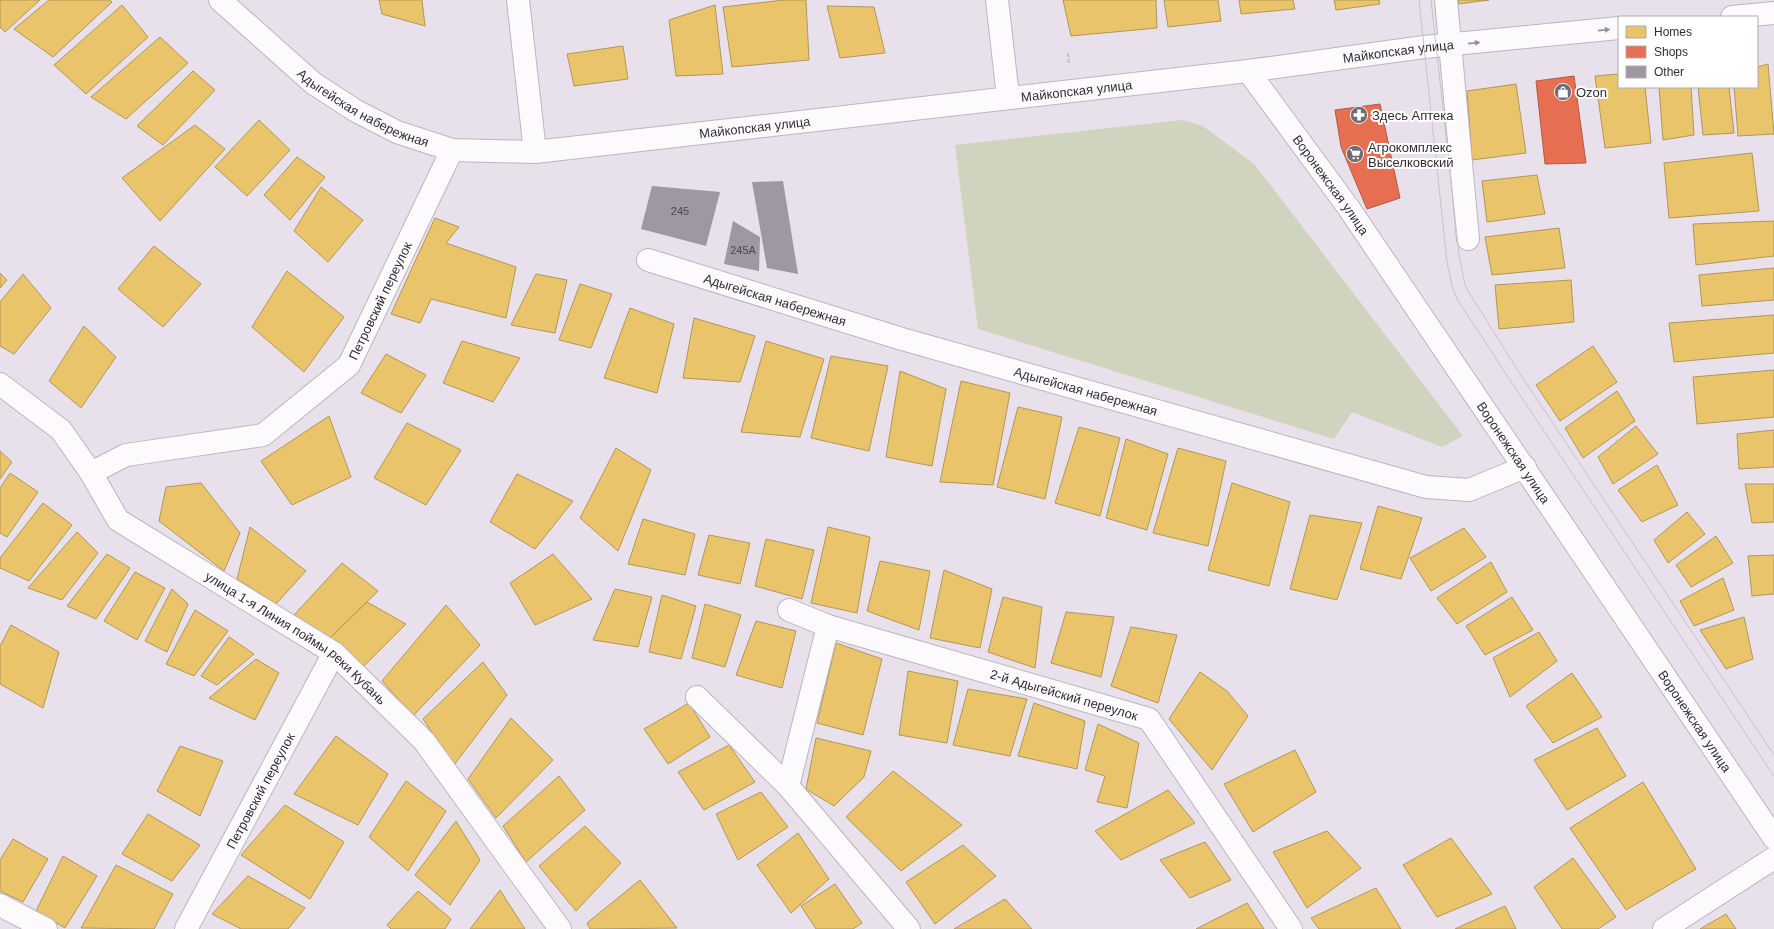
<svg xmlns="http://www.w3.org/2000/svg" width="1774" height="929" viewBox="0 0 1774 929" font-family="Arial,sans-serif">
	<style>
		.green { fill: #d0d3bd }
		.homes { fill: #e9c46a; stroke: #b2965a }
		.shops { fill: #e76f51; stroke: #b05b48 }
		.building { fill: #a097a4 }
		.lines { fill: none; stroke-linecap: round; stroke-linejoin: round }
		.minor-casing { stroke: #bbb6bd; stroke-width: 24 }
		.tertiary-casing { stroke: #bbb6bd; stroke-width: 24 }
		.path { stroke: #c7c5c9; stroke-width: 2.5; stroke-dasharray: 4 2; stroke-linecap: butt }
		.minor { stroke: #fcfafc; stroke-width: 22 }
		.tertiary { stroke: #fcfafc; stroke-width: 22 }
		.tram { stroke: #c6c4c7; stroke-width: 1 }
		.oneway { fill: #969398 }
		.labels { text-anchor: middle; stroke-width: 4; stroke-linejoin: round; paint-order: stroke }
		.number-label { font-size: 11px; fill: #4d474f }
		.street-label { font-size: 13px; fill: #312c33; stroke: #fff }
		.poi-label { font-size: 13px; fill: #312c33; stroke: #fff; text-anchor: start }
	</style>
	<rect width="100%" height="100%" fill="#e8e1eb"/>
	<!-- green -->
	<path class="green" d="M1183,120l20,6 52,39 208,271 -21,11 -90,-35 -18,27 -356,-110 -23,-184z"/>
	<!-- homes -->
	<g class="homes">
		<path d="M0,0h40l-35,32 -5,-5z"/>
		<path d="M49,0h61l2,2 -59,55 -39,-28z"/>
		<path d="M379,0h43l3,26 -43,-12z"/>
		<path d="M784,0h22l3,60 -77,7 -9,-60z"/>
		<path d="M1063,0h93l1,28 -86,8z"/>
		<path d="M1164,0h54l3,21 -53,6z"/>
		<path d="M1239,0h54l2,9 -54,5z"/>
		<path d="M1334,0h45l1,4 -44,6z"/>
		<path d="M1458,0h31l-31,4z"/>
		<path d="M122,5l26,32 -62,57 -32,-29z"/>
		<path d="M715,5l8,69 -47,2 -7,-56z"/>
		<path d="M827,6l47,1 11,46 -45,5z"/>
		<path d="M160,37l28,26 -62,56 -35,-22z"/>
		<path d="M623,46l5,33 -54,7 -7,-32z"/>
		<path d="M1768,64l6,70 -36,2 -4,-49h23v-20z"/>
		<path d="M193,71l22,19 -52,55 -26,-19z"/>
		<path d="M1619,74v13h26l6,56 -46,5 -10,-72z"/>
		<path d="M1516,84l10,69 -54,7 -5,-69z"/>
		<path d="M1659,87h32l3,48 -31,5z"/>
		<path d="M1698,87h31l5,46 -31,2z"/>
		<path d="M259,120l31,30 -43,46 -32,-29z"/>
		<path d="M195,125l30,24 -65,72 -38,-43z"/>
		<path d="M1752,153l7,58 -90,7 -5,-55z"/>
		<path d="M297,157l28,20 -35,43 -26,-25z"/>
		<path d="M1537,175l8,39 -58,8 -5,-41z"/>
		<path d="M321,187l42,33 -35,42 -34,-31z"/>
		<path d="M435,218l24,9 -13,16 70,24 -10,51 -75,-19 -11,24 -29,-9z"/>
		<path d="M1774,221v35l-78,9 -3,-41z"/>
		<path d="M1559,228l6,40 -73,7 -7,-38z"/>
		<path d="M154,246l47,38 -38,43 -45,-38z"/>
		<path d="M1774,268v32l-72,6 -3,-31z"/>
		<path d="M287,271l57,46 -40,55 -52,-45z"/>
		<path d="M0,273l7,7 -7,8z"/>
		<path d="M23,274l28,34 -37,46 -14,-8v-44z"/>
		<path d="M536,274l31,6 -12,53 -44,-8z"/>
		<path d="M1571,280l3,42 -75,7 -4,-44z"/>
		<path d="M580,284l32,10 -21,54 -32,-8z"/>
		<path d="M630,308l44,16 -17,69 -53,-15z"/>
		<path d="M1774,315v38l-100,9 -5,-39z"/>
		<path d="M694,318l61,18 -15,46 -57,-4z"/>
		<path d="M84,326l32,31 -35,51 -32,-27z"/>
		<path d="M462,341l58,17 -27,44 -50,-19z"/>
		<path d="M766,341l58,18 -24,78 -59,-5z"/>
		<path d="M1593,346l24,36 -57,39 -24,-36z"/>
		<path d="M386,354l40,21 -25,38 -40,-20z"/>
		<path d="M831,356l57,10 -19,85 -58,-13z"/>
		<path d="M1774,370v47l-77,7 -4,-47z"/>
		<path d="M900,371l46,18 -14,77 -46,-9z"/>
		<path d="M961,381l49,12 -17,92 -53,-3z"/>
		<path d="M1617,391l18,30 -52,37 -18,-30z"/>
		<path d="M1018,407l44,10 -17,82 -48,-12z"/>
		<path d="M329,416l22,61 -59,28 -31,-44z"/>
		<path d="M407,423l54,27 -35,55 -52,-27z"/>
		<path d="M1636,426l22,28 -45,30 -15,-27z"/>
		<path d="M1079,427l41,11 -20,78 -45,-13z"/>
		<path d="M1774,430v37l-35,2 -2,-35z"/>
		<path d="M1126,439l42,15 -21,76 -41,-12z"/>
		<path d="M616,448l35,22 -33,81 -38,-33z"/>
		<path d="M1178,448l48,13 -18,85 -55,-13z"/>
		<path d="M0,451l12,11 -12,17z"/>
		<path d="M1657,465l21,40 -36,17 -24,-32z"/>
		<path d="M10,473l28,19 -31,45 -7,-4v-45z"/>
		<path d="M517,474l56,27 -38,48 -45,-27z"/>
		<path d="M201,483l39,50 -16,38 -65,-50 7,-34z"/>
		<path d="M1232,483l58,19 -21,84 -61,-16z"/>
		<path d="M1745,484h29v38l-22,1z"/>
		<path d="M43,503l29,22 -43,56 -29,-13v-10z"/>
		<path d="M1378,506l44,12 -21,61 -41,-10z"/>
		<path d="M1687,512l18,22 -37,29 -14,-23z"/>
		<path d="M1310,515l52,8 -25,77 -47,-11z"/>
		<path d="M643,519l52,15 -10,41 -57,-11z"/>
		<path d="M250,527l56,44 -30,33 -39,-25z"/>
		<path d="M828,527l42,10 -13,76 -46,-10z"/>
		<path d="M1464,528l22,29 -55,34 -21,-33z"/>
		<path d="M77,532l21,21 -36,47 -34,-12z"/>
		<path d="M709,535l41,8 -10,41 -42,-9z"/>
		<path d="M1716,536l17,27 -42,24 -15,-22z"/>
		<path d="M766,539l48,11 -12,49 -47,-13z"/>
		<path d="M107,554l23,14 -34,51 -29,-13z"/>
		<path d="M553,554l39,45 -57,26 -25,-42z"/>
		<path d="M1774,555v39l-22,2 -4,-40z"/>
		<path d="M880,561l50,10 -11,59 -52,-19z"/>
		<path d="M1491,562l16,30 -50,32 -20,-26z"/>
		<path d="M342,563l36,28 -48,47 -36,-23z"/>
		<path d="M944,570l48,19 -12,59 -50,-10z"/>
		<path d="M135,572l30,16 -28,52 -33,-19z"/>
		<path d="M1723,578l11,32 -40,16 -14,-25z"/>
		<path d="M172,589l16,15 -21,48 -22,-11z"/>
		<path d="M615,589l37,8 -14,50 -45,-7z"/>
		<path d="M662,595l34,11 -15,53 -32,-7z"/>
		<path d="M1003,597l39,10 -7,61 -47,-16z"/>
		<path d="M1512,597l21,33 -48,25 -19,-29z"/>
		<path d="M367,602l39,22 -44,44 -32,-30z"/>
		<path d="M705,604l36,11 -16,52 -33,-9z"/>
		<path d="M446,605l34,40 -67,71 -31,-35z"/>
		<path d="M195,610l33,21 -34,45 -28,-12z"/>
		<path d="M1066,612l48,5 -13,60 -50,-14z"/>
		<path d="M1744,617l9,42 -27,10 -26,-39z"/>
		<path d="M756,621l40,10 -14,57 -46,-13z"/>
		<path d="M11,625l48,27 -16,56 -43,-24v-38z"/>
		<path d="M1131,627l46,8 -19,68 -47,-17z"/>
		<path d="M1539,632l18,29 -47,36 -17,-39z"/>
		<path d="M229,637l25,17 -37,31 -16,-9z"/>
		<path d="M836,643l46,16 -19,76 -46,-12z"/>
		<path d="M256,659l23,14 -24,47 -46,-22z"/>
		<path d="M483,662l24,33 -53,70 -31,-46z"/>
		<path d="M908,671l50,10 -11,62 -48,-8z"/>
		<path d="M1200,672l27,19 21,25 -36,54 -43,-51z"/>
		<path d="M1572,673l30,44 -49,26 -27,-37z"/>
		<path d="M968,689l59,10 -17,57 -57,-11z"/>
		<path d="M689,703l21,34 -42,27 -24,-35z"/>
		<path d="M1034,703l51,18 -8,48 -59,-13z"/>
		<path d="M511,718l42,42 -57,58 -28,-39z"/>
		<path d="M1098,724l41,19 -12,65 -30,-6 8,-26 -20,-6z"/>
		<path d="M1597,728l29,48 -59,34 -33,-50z"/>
		<path d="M336,736l52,38 -30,51 -64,-31z"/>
		<path d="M816,738l55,13 -7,26 -30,29 -28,-17z"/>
		<path d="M729,745l26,37 -51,28 -26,-38z"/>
		<path d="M180,746l43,15 -23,55 -43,-25z"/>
		<path d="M1295,750l21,42 -63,40 -29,-48z"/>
		<path d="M893,771l69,54 -61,46 -55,-54z"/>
		<path d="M559,776l26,34 -59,52 -23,-36z"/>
		<path d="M406,781l40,30 -38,60 -39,-34z"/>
		<path d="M1643,782l53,87 -70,41 -56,-82z"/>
		<path d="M1168,790l27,33 -74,37 -26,-29z"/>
		<path d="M761,792l27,35 -50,33 -22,-46z"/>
		<path d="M285,805l59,37 -34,57 -69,-44z"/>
		<path d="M148,814l52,31 -28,36 -50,-27z"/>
		<path d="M456,821l24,39 -30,45 -35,-30z"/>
		<path d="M585,826l36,37 -45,48 -37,-45z"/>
		<path d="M1327,831l34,37 -54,40 -34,-56z"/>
		<path d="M798,833l31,46 -38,34 -34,-48z"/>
		<path d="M1451,838l41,56 -55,23 -34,-52z"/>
		<path d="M13,839l35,20 -25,43 -23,-11v-31z"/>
		<path d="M1205,842l26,38 -41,18 -30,-38z"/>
		<path d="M963,845l33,31 -61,48 -29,-42z"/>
		<path d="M63,856l34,20 -32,52 -29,-17z"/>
		<path d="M1573,858l43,59 -18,12h-36l-28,-42z"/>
		<path d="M116,865l57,29 -19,35 -73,-1z"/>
		<path d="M248,876l57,32 -17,21h-47l-29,-15z"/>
		<path d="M640,880l37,48 -87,1 -3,-6z"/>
		<path d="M835,884l27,39 -9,6h-37l-15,-23z"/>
		<path d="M1376,888l25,41h-82l-8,-11z"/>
		<path d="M500,890l25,39h-55z"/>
		<path d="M418,891l33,28 -6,10h-54l-4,-4z"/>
		<path d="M1005,899l27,30h-78z"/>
		<path d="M1247,903l17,26h-68z"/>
		<path d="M1505,906l11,23h-61z"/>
		<path d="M1726,914l10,15h-36z"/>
	</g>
	<!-- shops -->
	<g class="shops">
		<path d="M1574,76l12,87 -41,1 -9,-83z"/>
		<path d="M1380,104l20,94 -33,11 -26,-62 -6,-37z"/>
	</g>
	<!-- building -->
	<g class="building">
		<path d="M783,181l15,93 -31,-6 -15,-86z"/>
		<path d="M652,186l68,6 -14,54 -65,-17z"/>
		<path d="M733,221l27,16 -1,34 -35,-7z"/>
	</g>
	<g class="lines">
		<defs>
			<g id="minor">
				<path d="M518,0l17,152"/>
				<path d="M1446,0l22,239"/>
				<path id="s1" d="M648,260l254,79 524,148 43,3 56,-23"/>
				<path id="s2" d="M0,384l61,46 30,43 27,47 216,133 90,88 136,188"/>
				<path id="s3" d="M91,473l35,-18 137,-20 86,-70 103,-215"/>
				<path id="s4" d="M789,610l39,16 321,93 142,210"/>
				<path d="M697,697l91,89 121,143"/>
				<path d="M788,786l40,-160"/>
				<path d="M0,905l46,24"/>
				<path id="s5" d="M186,929l148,-276"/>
				<path d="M1664,929l110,-71"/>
			</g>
			<g id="tertiary">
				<path id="s6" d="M220,0l93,83 43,28 41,21 55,18 83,2 713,-81 176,-24 195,-19"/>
				<path d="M997,0l11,97"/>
				<path d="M1732,17l42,-4"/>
				<path id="s7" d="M1248,71l100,136 426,631"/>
			</g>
		</defs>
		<!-- minor casing -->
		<use href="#minor" class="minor-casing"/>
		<!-- tertiary casing -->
		<use href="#tertiary" class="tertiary-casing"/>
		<!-- path -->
		<path class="path" d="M1068,53l1,11"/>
		<!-- minor -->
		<use href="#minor" class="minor"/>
		<!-- tertiary -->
		<use href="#tertiary" class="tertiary"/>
		<!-- tram -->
		<g class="tram">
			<path d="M1419,0l28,262 5,24 5,13 49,75 268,402"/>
			<path d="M1431,0l28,254 6,31 5,9 47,75 257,386"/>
		</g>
	</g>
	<!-- one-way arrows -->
	<defs><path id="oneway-solid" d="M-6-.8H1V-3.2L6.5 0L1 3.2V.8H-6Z"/></defs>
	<g class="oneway">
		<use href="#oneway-solid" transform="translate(1604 30) rotate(-6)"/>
		<use href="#oneway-solid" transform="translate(1474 43) rotate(-6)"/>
	</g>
	<!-- icons -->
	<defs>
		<symbol id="shop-disc" viewBox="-11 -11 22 22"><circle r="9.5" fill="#716b73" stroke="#fff"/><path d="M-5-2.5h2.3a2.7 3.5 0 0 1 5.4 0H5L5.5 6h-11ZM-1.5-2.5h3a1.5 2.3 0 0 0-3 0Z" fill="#fff"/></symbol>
		<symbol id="pharmacy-disc" viewBox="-11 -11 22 22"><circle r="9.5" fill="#716b73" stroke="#fff"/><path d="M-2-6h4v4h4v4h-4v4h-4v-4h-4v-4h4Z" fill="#fff"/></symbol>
		<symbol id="supermarket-disc" viewBox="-11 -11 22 22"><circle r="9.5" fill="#716b73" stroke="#fff"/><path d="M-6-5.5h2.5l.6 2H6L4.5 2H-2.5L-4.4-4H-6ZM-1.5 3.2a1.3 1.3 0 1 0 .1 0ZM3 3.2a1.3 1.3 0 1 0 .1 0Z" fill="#fff"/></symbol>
	</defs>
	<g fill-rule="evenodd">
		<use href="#shop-disc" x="1553" y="82" width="20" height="20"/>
		<use href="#pharmacy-disc" x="1349" y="105" width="20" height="20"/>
		<use href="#supermarket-disc" x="1345" y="144" width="20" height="20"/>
	</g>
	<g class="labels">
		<!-- number labels -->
		<g class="number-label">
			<text x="680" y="215">245</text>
			<text x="743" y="254">245А</text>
		</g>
		<!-- street labels -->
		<g class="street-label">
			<text dy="5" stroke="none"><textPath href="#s6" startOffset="1232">Майкопская улица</textPath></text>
			<text dy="5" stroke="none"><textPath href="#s6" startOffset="908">Майкопская улица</textPath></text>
			<text dy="5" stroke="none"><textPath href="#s6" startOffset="181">Адыгейская набережная</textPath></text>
			<text dy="5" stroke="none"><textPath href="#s6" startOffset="584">Майкопская улица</textPath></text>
			<text dy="5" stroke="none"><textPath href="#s7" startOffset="141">Воронежская улица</textPath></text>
			<text dy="5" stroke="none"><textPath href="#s1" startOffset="133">Адыгейская набережная</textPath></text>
			<text dy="5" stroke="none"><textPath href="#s3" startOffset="360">Петровский переулок</textPath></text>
			<text dy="5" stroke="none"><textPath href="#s1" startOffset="457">Адыгейская набережная</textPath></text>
			<text dy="5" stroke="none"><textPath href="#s7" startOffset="465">Воронежская улица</textPath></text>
			<text dy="5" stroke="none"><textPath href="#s2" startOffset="397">улица 1-я Линия поймы реки Кубань</textPath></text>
			<text dy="5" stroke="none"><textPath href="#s4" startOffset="288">2-й Адыгейский переулок</textPath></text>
			<text dy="5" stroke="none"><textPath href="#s7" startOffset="789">Воронежская улица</textPath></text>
			<text dy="5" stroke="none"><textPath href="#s5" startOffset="157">Петровский переулок</textPath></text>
		</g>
		<!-- poi labels -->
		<g class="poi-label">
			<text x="1576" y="97">Ozon</text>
			<text x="1372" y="120">Здесь Аптека</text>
			<text x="1368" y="152">Агрокомплекс<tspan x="1368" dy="15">Выселковский</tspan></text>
		</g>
	</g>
	<!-- legend -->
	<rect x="1618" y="16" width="140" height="72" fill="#ffffff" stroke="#adabad"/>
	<rect x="1626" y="26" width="20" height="12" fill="#e9c46a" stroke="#adabad"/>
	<text x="1654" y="36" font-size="12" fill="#312c33">Homes</text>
	<rect x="1626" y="46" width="20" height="12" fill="#e76f51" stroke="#adabad"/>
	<text x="1654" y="56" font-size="12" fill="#312c33">Shops</text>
	<rect x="1626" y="66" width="20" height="12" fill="#a097a4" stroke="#adabad"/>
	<text x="1654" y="76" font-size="12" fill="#312c33">Other</text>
</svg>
